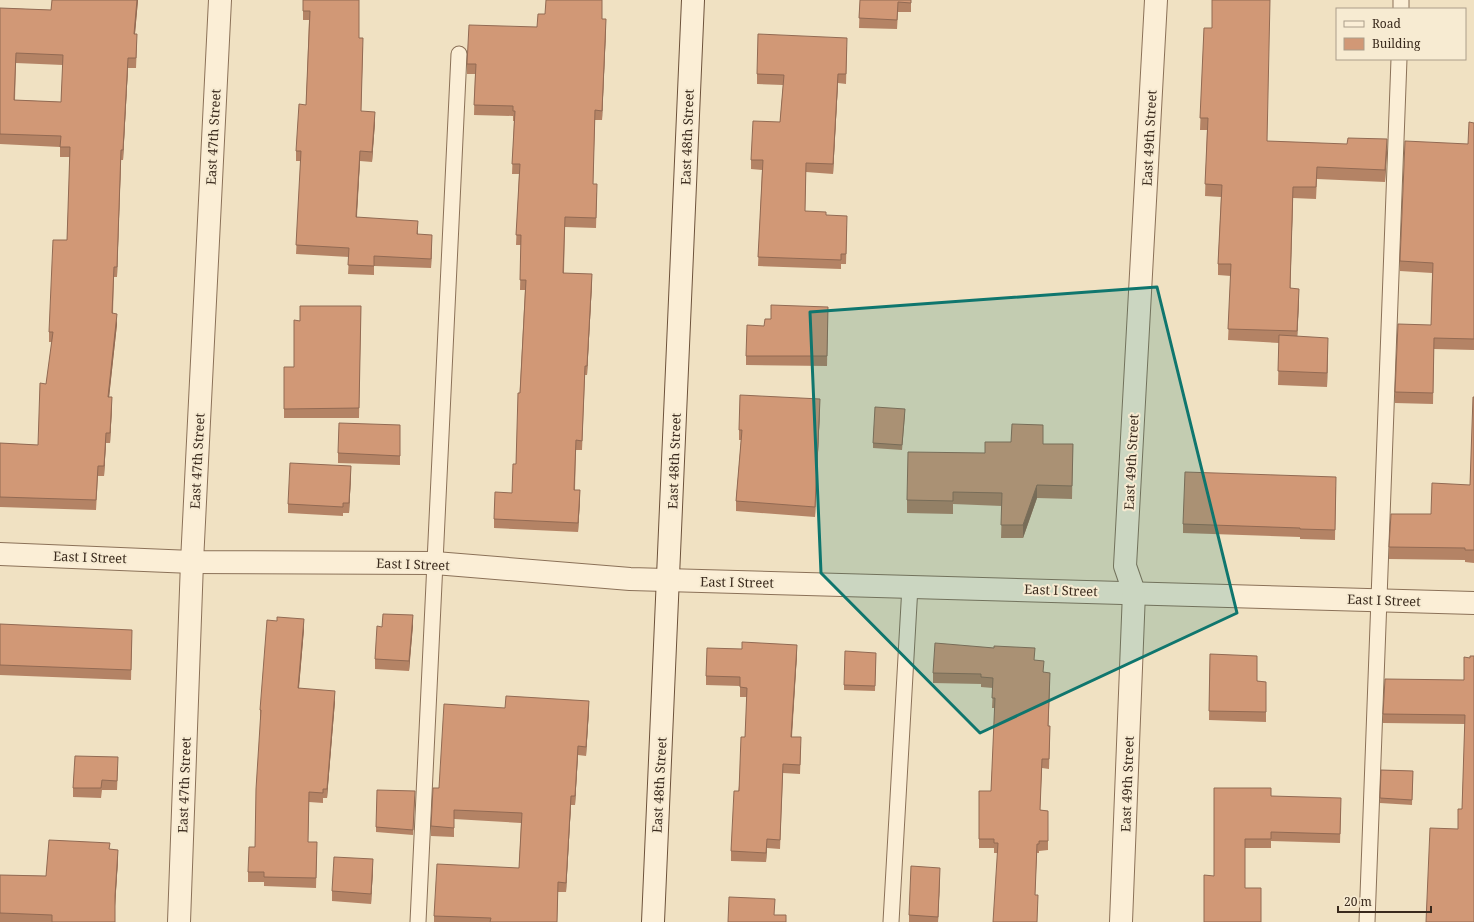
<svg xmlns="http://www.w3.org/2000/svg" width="1474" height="922" viewBox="0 0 1474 922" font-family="'Noto Serif',serif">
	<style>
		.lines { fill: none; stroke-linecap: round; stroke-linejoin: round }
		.lane-casing { stroke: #8b7158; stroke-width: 17 }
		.street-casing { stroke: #8b7158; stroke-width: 24 }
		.secondary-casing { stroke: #6d523b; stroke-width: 24 }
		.lane { stroke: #fbeed6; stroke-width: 15 }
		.street { stroke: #fbeed6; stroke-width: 22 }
		.secondary { stroke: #fbeed6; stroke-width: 22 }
		.wall { fill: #b48365; fill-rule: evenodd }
		.shaded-wall { fill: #926a53 }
		.building { fill: #d19876; stroke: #926a53; fill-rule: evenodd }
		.marked { fill: #0f766e; fill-opacity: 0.2; stroke: #0f766e; stroke-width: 3; stroke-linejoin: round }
		.labels { text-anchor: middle; stroke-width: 4; stroke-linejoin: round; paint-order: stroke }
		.street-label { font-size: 13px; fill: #3a2a1d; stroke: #f7ebd2 }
	</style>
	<rect width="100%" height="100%" fill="#f0e1c2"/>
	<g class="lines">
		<defs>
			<g id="lane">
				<path d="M1401,9v-9"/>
				<path d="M418,922l41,-868"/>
				<path d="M891,922l19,-336"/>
				<path d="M1367,922l32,-863"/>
			</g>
			<g id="street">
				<path d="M0,554l192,8 243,1 195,16 844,24"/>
				<path d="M179,922l13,-360 28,-562"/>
				<path d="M1121,922l13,-330 -9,-26 31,-566"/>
			</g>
			<path id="secondary" d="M653,922l40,-922"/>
		</defs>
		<!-- lane casing -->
		<use href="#lane" class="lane-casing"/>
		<!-- street casing -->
		<use href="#street" class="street-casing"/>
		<!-- secondary casing -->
		<use href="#secondary" class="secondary-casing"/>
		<!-- lane -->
		<use href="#lane" class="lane"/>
		<!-- street -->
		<use href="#street" class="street"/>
		<!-- secondary -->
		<use href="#secondary" class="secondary"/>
	</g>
	<!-- wall -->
	<g class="wall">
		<path d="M52,0h86l-3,34 2,10 -1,24h-8l-5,92h-2l-4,117h-3l-1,36 4,11 -8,73 3,10 -2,36h-4l-2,33h-6l-2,34 -96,-3v-64l38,2 14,-103h-3v-10l18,-92 3,-83h-10v-10l-60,-3v-136l51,2zM16,63l47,2 -2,37 -46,-2z"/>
		<path d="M303,0l56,38 4,10 -2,63 14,11 -3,40 -12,-1 -3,56 61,13v4l14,11 -1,23 -57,-2v9l-26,-1 1,-17 -53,-3 5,-93h-5v-10l10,-46 3,-85h-6z"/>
		<path d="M860,0h51v12h-13l-1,17 -38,-1z"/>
		<path d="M602,19l4,10 -4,91h-7l-2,64 4,10 -1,34 -31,-1 -1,46 28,10 -5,92h-2l-3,75h-6l-1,40 5,10 -2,32 -84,-4v-9l18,-26 4,-29 9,-174h-5l1,-45h-5l3,-71h-7l2,-53h-1v-5l-39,-1 1,-41h-8v-10l70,-37z"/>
		<path d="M1204,28l63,113 120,10 -2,31 -68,-3 -1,20 -23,-1 -3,90 9,13 -2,35 31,16 -1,35 -49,-2 1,-42 -51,-3 3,-64 -13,-1v-11l3,-67 -16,-1 2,-66h-7z"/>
		<path d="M847,47l-1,37 -8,-1 -5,91 -27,-2 -1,39 21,4 21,11 -1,38h-5v5l-83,-3 4,-96 -11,-1v-9l29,-38 3,-37 -26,-1v-10z"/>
		<path d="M1474,123v227l-40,-1 -1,55 -38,-1v-11l36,-67 1,-52 -32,-2v-10l68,-117z"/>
		<path d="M361,306l-2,112h-75v-51h10l6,-46z"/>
		<path d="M828,307l-1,59 -81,-1v-9l18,-30 7,-7z"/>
		<path d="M1474,397v166l-9,-1v-2l-76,-1v-12l42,-33 39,-29z"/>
		<path d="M820,409l-5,108 -79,-6v-10l5,-61h-2v-10z"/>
		<path d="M905,414l-3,36 -29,-2v-5z"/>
		<path d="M400,425v40l-62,-2v-10z"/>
		<path d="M1043,444h30l-1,55 -35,-1 -14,40h-22l1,-32 -49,-2v10l-46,-1v-13l78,-47z"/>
		<path d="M351,476l-2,37h-6v3l-55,-3v-9z"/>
		<path d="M1336,487l-1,53 -35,-1v-2l-117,-4v-9z"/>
		<path d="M0,624l132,16 -1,40 -131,-5z"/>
		<path d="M413,625l-4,46 -34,-2v-10l7,-32z"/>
		<path d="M304,629l-5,59 36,13 -8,97h-4v5l-14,-1 -1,40 9,10 -1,36 -52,-2v-4h-16v-10l7,-25 6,-127h-1v-10z"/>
		<path d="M876,653l-1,38 -31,-1v-5z"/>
		<path d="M797,654l-5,83 9,9 -1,28 -17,-1 -3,76 -13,-1 -1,14 -35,-1v-10l14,-114 2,-40h-7v-11l-34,-1v-9z"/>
		<path d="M1210,654l47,12v15l9,1v40l-57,-2z"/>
		<path d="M1470,658l4,264 -16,-93 4,-20 3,-85 -82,-1v-9l81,-34z"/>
		<path d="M1034,660l16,22 -2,44 2,10 -1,33 -7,-1 -2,42 8,1v39l-9,1v2h-2l-2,42 3,9 -41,-51h-3v-5h-15v-57h12l4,-83h-3l1,-20 -12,-1v-3l-48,-1v-10z"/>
		<path d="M505,708l84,2 -3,46 -8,-1 -3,50h-4l-5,87h-8l-1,30h-123v-6l85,-48 2,-45 -67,-4v18l-23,-1v-10l8,-38z"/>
		<path d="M118,766l-1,24h-15l-1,8 -28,-1v-9z"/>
		<path d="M1381,770l32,1 -1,34 -32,-2z"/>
		<path d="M415,796l-2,39 -37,-3v-5z"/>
		<path d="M1271,796l70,12 -1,35 -69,-2v7h-26v40l16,34 -47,-46z"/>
		<path d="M110,849l8,11 -3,46v16h-115v-47l46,1z"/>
		<path d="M373,869l-2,35 -39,-3v-10z"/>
		<path d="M940,878l-2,44h-29v-7z"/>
	</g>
	<!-- shaded-wall -->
	<g class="shaded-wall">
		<path d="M137,0h1l-4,44v-10z"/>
		<path d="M606,19v10l-4,91v-9z"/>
		<path d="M128,58v10l-5,92v-10z"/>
		<path d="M838,74v9l-5,91v-10z"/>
		<path d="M375,112v10l-3,40v-10z"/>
		<path d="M1387,139v12l-2,31v-12z"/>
		<path d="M121,150v10l-4,117v-10z"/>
		<path d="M360,151v10l-4,66v-10z"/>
		<path d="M1293,187v11l-3,102v-12z"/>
		<path d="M432,235v10l-1,23v-9z"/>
		<path d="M592,274v9l-5,92v-9z"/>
		<path d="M1299,289v12l-2,42v-12z"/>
		<path d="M117,314v10l-9,83v-10z"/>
		<path d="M1328,338v14l-1,35v-14z"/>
		<path d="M112,397v10l-2,36v-10z"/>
		<path d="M820,399v10l-5,108v-10z"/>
		<path d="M106,433v10l-2,33v-10z"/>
		<path d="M351,466v10l-2,37v-10z"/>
		<path d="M1037,485v13l-14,40v-13z"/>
		<path d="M580,490v10l-2,32v-9z"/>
		<path d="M413,615v10l-4,46v-10z"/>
		<path d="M304,619v10l-6,69v-10z"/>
		<path d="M797,645v9l-6,92v-9z"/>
		<path d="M1050,673v9l-2,54v-10z"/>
		<path d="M335,691v10l-8,97v-9z"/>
		<path d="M589,701v9l-3,46v-9z"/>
		<path d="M578,746v9l-3,50v-9z"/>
		<path d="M571,796v9l-5,87v-9z"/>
		<path d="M767,839v9l-1,14v-9z"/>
		<path d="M118,850v10l-3,46v-10z"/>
		<path d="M373,859v10l-2,35v-10z"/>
		<path d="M940,868v10l-2,44v-5z"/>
	</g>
	<!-- building -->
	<g class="building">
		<path d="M52,0h85l-3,34h3l-1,24h-8l-5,92h-2l-4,117h-3l-2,46 5,1 -9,83h4l-2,36h-4l-2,33h-6l-2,34 -96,-3v-54l38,2 2,-62 6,1 7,-52h-4l4,-92h14l3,-93h-10l1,-11 -61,-2v-126l51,2zM16,53l47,2 -2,47 -47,-2z"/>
		<path d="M303,0h56v38h4l-2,73 14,1 -3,40 -12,-1 -4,66 62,4 -1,13 15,1 -1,24 -57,-3v10l-26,-1 1,-17 -53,-3 5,-94h-5l3,-47 7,1 4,-94h-7z"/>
		<path d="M546,0h56v19h4l-4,92 -7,-1 -2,74h4l-1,34 -31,-1 -2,56 29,1 -5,92h-2l-3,75 -6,-1 -2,50h6l-2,33 -84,-4 1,-27 17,1 1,-29h3l2,-71h2l6,-113h-6l1,-45h-5l4,-71h-8l3,-53h-2v-5l-39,-1 2,-41h-9l2,-39 68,2 1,-13h7z"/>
		<path d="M860,0h51v3l-13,-1 -1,18 -38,-2z"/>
		<path d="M1212,0h58l-3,141 80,3 1,-6 39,1 -2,31 -68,-3 -1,20h-23l-3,101 9,1 -2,42 -69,-2 3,-65h-13l4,-79 -17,-1 3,-66h-8l4,-90h8z"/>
		<path d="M758,34l89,4 -1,36h-8l-5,90 -27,-1 -1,48 21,1v3l21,1 -1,38h-5v6l-83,-3 5,-97h-12l2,-39 27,1 4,-47 -27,-1z"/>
		<path d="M1469,122l5,1v216l-40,-1 -1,55 -38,-1 3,-68 33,1 2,-62 -33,-2 5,-120 63,3z"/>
		<path d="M771,305l57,2 -1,49h-81l1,-31 17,1 1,-7h6z"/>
		<path d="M300,306h61l-2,102 -75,1v-42h10v-47l6,1z"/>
		<path d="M1279,335l49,3 -1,35 -49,-2z"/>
		<path d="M740,395l80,4 -5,108 -79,-6 6,-71h-3z"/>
		<path d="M1473,397h1v153h-9v-2l-76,-1 2,-33h40l1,-31 38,2z"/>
		<path d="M875,407l30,2 -3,36 -29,-2z"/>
		<path d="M339,423l61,2v31l-62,-3z"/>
		<path d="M1012,424l31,1v19h30l-1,42 -35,-1 -14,40h-22l1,-32 -49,-1v9l-46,-1 1,-48 77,1v-11h26z"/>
		<path d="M290,463l61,3 -2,37h-6v4l-55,-3z"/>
		<path d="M1185,472l151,5 -1,53 -35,-1v-1l-117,-4z"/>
		<path d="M383,614l30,1 -4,46 -34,-2 2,-33 5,1z"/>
		<path d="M277,617l27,2 -6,69 37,3 -8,98h-4v4l-14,-1 -1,50h9l-1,36 -52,-1v-5h-16l1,-25h6l1,-58 5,-79h-1l7,-90 10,1z"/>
		<path d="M0,624l132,6 -1,40 -131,-5z"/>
		<path d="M742,642l55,3 -6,92h10l-1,28 -17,-1 -3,76 -13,-1 -1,14 -35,-2 3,-60h5l2,-54h4l2,-49 -7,-1v-10l-34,-1 1,-28 35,1z"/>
		<path d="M935,643l59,5v-2l41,2 -1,12 10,1 -1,11 7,1 -2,53h2l-1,33h-7l-2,51 8,1v30h-9v3h-2l-2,51h3l-1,27h-44l5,-79h-4v-4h-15v-48h12l4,-93h-3l1,-20 -12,-1v-3l-48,-1z"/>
		<path d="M845,651l31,2 -1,33 -31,-1z"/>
		<path d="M1210,654l47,2v25l9,1v30l-57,-1z"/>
		<path d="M1470,656h4v266h-48l4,-94 28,1v-20h4l3,-94 -82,-1 2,-35 79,1v-23l6,1z"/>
		<path d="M506,696l83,5 -3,46 -8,-1 -3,50h-4l-5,87 -8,-1 -1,40h-67l1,-4 -57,-2 3,-52 82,4 3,-55 -68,-3v18l-23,-2 2,-38h6l5,-84 61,4z"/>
		<path d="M75,756l43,1 -1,24 -15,-1 -1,8h-28z"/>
		<path d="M1381,770l32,1 -1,29 -32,-2z"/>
		<path d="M1214,788h57v8l70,2 -1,36 -69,-2v7h-26v49h16v34h-57v-47l10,1z"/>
		<path d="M377,790l38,1 -2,39 -37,-3z"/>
		<path d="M49,840l61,3 -1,6 9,1 -3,46v26h-63v-7l-52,-2v-38l46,1z"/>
		<path d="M334,857l39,2 -2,35 -39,-3z"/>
		<path d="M911,866l29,2 -2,49 -29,-2z"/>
		<path d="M729,897l46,2 -1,16h12v7h-58z"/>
	</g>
	<!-- marked area -->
	<path class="marked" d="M1157,287l80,326 -257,120 -159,-160 -11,-261z"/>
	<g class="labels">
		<!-- street labels -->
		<g class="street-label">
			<text transform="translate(213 137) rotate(-87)" y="5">East 47th Street</text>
			<text transform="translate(687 137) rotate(-88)" y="5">East 48th Street</text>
			<text transform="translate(1149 138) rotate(-87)" y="5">East 49th Street</text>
			<text transform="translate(197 461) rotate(-87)" y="5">East 47th Street</text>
			<text transform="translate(674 461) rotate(-88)" y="5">East 48th Street</text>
			<text transform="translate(1131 462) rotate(-87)" y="5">East 49th Street</text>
			<text transform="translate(90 557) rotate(2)" y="5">East I Street</text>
			<text transform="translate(413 564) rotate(2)" y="5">East I Street</text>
			<text transform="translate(737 582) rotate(1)" y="5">East I Street</text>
			<text transform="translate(1061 590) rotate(2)" y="5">East I Street</text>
			<text transform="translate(1384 600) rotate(2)" y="5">East I Street</text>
			<text transform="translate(1127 784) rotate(-88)" y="5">East 49th Street</text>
			<text transform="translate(184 785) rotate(-88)" y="5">East 47th Street</text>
			<text transform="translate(659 785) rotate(-87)" y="5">East 48th Street</text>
		</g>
	</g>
	<!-- legend -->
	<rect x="1336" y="8" width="130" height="52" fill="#f7ebd2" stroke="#ab9e8a"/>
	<rect x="1344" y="21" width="20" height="6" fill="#fbeed6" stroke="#ab9e8a"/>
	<text x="1372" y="28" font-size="12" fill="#3a2a1d">Road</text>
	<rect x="1344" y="38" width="20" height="12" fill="#d19876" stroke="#ab9e8a"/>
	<text x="1372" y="48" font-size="12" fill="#3a2a1d">Building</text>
	<!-- scale -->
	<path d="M1338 906v6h93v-6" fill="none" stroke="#3a2a1d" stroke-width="2"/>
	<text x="1344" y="906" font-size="12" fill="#3a2a1d" stroke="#f7ebd2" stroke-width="3" paint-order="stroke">20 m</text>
</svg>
